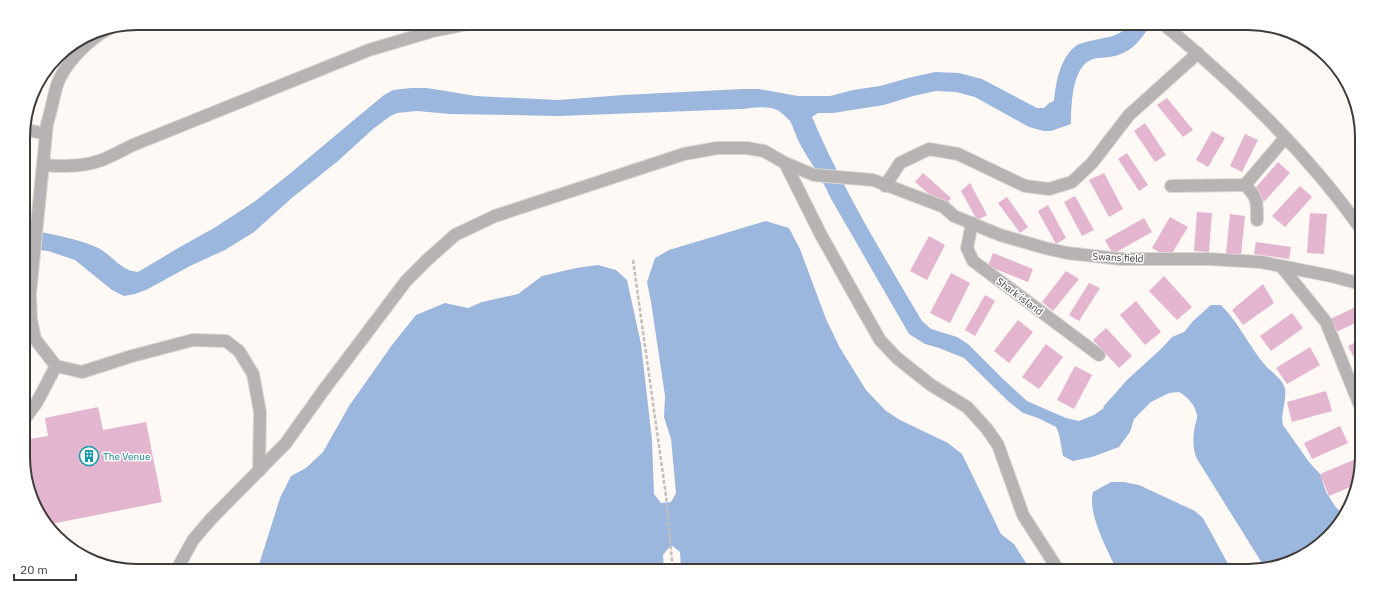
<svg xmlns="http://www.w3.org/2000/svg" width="1385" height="594" viewBox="0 0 1385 594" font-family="'IBM Plex Sans',sans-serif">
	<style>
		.water { fill: #9cb7dd }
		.building { fill: #e3b5cf }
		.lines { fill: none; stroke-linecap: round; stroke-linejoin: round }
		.minor-casing { stroke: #dcd7d4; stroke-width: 14 }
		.path { stroke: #c3bebb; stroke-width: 2.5; stroke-dasharray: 4 2; stroke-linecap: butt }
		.minor { stroke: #b8b3b3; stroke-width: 12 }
		.labels { text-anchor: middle; stroke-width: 3; stroke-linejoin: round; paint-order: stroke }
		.street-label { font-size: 10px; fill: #3e3b38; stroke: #fff }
		.culture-label { font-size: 10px; fill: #0d838f; stroke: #fff; text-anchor: start }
		.rim { fill: none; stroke: #3e3b38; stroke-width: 2 }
	</style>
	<rect width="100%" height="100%" fill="#fff9f6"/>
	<!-- water -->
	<g class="water">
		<path d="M1130,23h21c-9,17 -21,31 -41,34 -7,1 -15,0 -21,4 -17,9 -18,46 -18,63l-20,7h-7l-15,-4 -54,-30 -19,-5 -20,-1 -23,5 -29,9 -51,8h-15l-6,4c30,71 71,138 110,204l9,8 26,8 11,7 35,35 24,22 39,17 13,3 15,-6 10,-7 -1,-1 24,-27 35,-32 10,-11 12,-5 9,-11 18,-16h10c18,18 28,41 44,60 6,7 18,14 20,24 2,12 -5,24 -2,36l26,37 11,12 6,18 9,14 7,8 -30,38 -47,16 -68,-109c-5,-12 -4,-21 -2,-34 1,-2 2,-6 2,-9 -1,-10 -9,-19 -18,-24l-10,1 -18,9 -17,17 -4,13 -11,15 -27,10 -19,4 -10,-5 -4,-22 -3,-7 -18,-9 -15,-5 -14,-11 -45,-44 -25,-10 -14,-4 -16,-10 -79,-137c-8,-19 -20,-35 -30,-53 -4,-7 -6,-16 -10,-23 -3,-3 -8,-8 -11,-10 -11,-6 -25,-3 -37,-2l-183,7 -109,-2 -33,-3 -20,2 -8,4 -16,12 -35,32 -45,36 -39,35 -29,18 -35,16 -44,24 -11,4 -11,2 -12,-6 -37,-30 -27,-9 -24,-3 -1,-20c25,6 50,9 73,19 16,7 24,24 42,25l42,-25 34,-19 40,-26 33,-26 74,-62 23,-19 9,-5 18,-2h16l49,8 82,4 65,-5 119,-6h17l39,7h32l23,-6 27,-4 28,-8 27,-6 24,1 23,6 55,29h7l5,-5 5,-2c2,-19 6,-44 23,-56 2,-1 6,-2 9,-3 16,-5 34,-3 44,-19z"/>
		<path d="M766,221l23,7 11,21 26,70 14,29 26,42 20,21 14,9 48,23 14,11 39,80 13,10 17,27h-350l-1,-19 -9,-7 -8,10 1,16h-407l23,-73 11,-22 15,-8 17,-16 26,-46 43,-61 24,-30 29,-12 23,5 14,-6 36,-8 24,-18 34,-8 22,-3 18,5 11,10 14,64 11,96 2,54 7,9 10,-1 5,-9 -5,-54 -7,-22 1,-21 -14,-94 -4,-20 8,-24 14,-8z"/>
		<path d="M1111,482h13l15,3 56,26 8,7 29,53h-115c-9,-21 -30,-57 -24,-79z"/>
	</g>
	<!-- building -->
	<g class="building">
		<path d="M1167,98l26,32 -10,7 -26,-32z"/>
		<path d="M1145,123l21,32 -11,7 -21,-31z"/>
		<path d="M1212,131l13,7 -17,29 -12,-7z"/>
		<path d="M1245,134l13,6 -16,32 -12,-6z"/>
		<path d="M1127,153l21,32 -9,6 -21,-32z"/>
		<path d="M1278,162l12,11 -26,29 -12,-10z"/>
		<path d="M923,173l28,25 -7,9 -29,-25z"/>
		<path d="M1104,173l19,36 -14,8 -20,-37z"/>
		<path d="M970,183l17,32 -10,5 -16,-29z"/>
		<path d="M1300,186l12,11 -27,30 -13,-11z"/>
		<path d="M1075,196l19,34 -12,6 -18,-34z"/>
		<path d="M1007,197l21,30 -8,6 -22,-30z"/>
		<path d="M1048,205l18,33 -10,6 -18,-33z"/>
		<path d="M1197,212l15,1 -3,39 -15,-1z"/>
		<path d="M1310,213l17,1 -3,40 -17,-1z"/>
		<path d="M1230,214l15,2 -4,39 -15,-1z"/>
		<path d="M1170,217l18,10 -19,31 -17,-10z"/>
		<path d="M1144,218l8,14 -39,22 -8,-14z"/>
		<path d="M929,236l16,9 -18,35 -17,-9z"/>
		<path d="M1256,242l35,5 -2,12 -35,-5z"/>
		<path d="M993,253l40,16 -5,13 -40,-16z"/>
		<path d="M1066,271l13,8 -26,32 -11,-9z"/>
		<path d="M951,273l19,10 -20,40 -20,-10z"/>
		<path d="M1164,276l28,31 -15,13 -28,-29z"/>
		<path d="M1089,283l11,5 -21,33 -10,-6z"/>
		<path d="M1263,284l11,19 -31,22 -11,-15z"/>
		<path d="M985,295l10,6 -20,35 -10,-6z"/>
		<path d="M1136,301l25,31 -16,13 -25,-30z"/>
		<path d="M1362,304v16l-26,12 -6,-13z"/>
		<path d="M1292,313l11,15 -32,23 -11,-15z"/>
		<path d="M1018,320l15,12 -24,31 -15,-12z"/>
		<path d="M1106,328l26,28 -13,12 -26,-28z"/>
		<path d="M1362,339v12l-9,5 -5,-10z"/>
		<path d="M1046,344l17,13 -24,32 -17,-12z"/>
		<path d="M1310,347l10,18 -33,19 -11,-16z"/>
		<path d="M1075,366l17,9 -18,34 -17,-9z"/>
		<path d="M1326,391l6,20 -40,11 -5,-20z"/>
		<path d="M98,407l5,23 43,-8 16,80 -116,23 -22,-53v-32l24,-4 -3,-18z"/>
		<path d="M1340,426l8,17 -36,16 -8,-16z"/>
		<path d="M1361,457l1,2 -5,25 -28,12 -9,-22z"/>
	</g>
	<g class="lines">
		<defs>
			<g id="minor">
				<path d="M1162,23c73,61 144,128 199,206"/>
				<path d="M108,29c-20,11 -44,35 -51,56 -4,13 -6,27 -10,39l-17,170 1,26 4,19 21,27 26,6 50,-16 61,-16 33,1 13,10 14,23 7,38 -1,59"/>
				<path d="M23,129l23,5"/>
				<path d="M785,163l36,72 38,68 21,37 17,18 34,27 36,22 20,22 11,16 25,70 36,56"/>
				<path d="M43,165c20,2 40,2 59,-5 10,-4 21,-10 31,-15l236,-95 64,-19 39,-8"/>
				<path d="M885,186l15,-23 29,-14 29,5 67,32 24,3 23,-7 20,-19 37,-48 69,-62"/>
				<path d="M1171,186l74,-1"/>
				<path d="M1257,220c0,-18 1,-22 -12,-35l40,-47"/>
				<path d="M972,223l-5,25 6,13 126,94"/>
				<path d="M1281,266l45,56 36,89"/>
				<path d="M24,420l13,-18 19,-36"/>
				<path d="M176,571l17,-31 18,-21 75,-76 37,-52 83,-110 21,-21 28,-25 40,-19 189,-62 33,-6h30l17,3 21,12 29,12 59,5 71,27 10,9 46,19 45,13 22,5 54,6h87l53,3 70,14 30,8"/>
			</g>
		</defs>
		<!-- minor casing -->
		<use href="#minor" class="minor-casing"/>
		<!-- path -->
		<path class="path" d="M633,260l33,236 7,75"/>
		<!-- minor -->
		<use href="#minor" class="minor"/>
	</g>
	<!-- icons -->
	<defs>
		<symbol id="building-ring" viewBox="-11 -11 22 22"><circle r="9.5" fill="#fff" stroke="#0f9aa8" stroke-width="1.5"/><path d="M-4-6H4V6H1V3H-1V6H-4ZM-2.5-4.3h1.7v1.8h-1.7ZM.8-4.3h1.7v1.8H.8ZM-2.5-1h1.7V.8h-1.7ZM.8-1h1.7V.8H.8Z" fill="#0f9aa8"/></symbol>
	</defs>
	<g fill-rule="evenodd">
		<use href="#building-ring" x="78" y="445" width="22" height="22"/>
	</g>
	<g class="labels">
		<!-- street labels -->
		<g class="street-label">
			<text transform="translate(1118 257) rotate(3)" y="4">Swans field</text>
			<text transform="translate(1020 296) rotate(37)" y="4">Shark island</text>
		</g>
		<!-- culture labels -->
		<g class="culture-label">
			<text x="103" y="460">The Venue</text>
		</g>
	</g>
	<!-- crop -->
	<path d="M0 0H1385V594H0ZM137 30H1248A107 107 0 0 1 1355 137V457A107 107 0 0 1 1248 564H137A107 107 0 0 1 30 457V137A107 107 0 0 1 137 30Z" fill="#fff" fill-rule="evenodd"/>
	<path class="rim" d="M137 30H1248A107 107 0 0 1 1355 137V457A107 107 0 0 1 1248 564H137A107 107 0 0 1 30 457V137A107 107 0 0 1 137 30Z"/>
	<!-- scale -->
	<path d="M14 574v6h62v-6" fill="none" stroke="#3e3b38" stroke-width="2"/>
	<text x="20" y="574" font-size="12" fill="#3e3b38" stroke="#ffffff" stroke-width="3" paint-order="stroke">20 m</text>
</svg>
